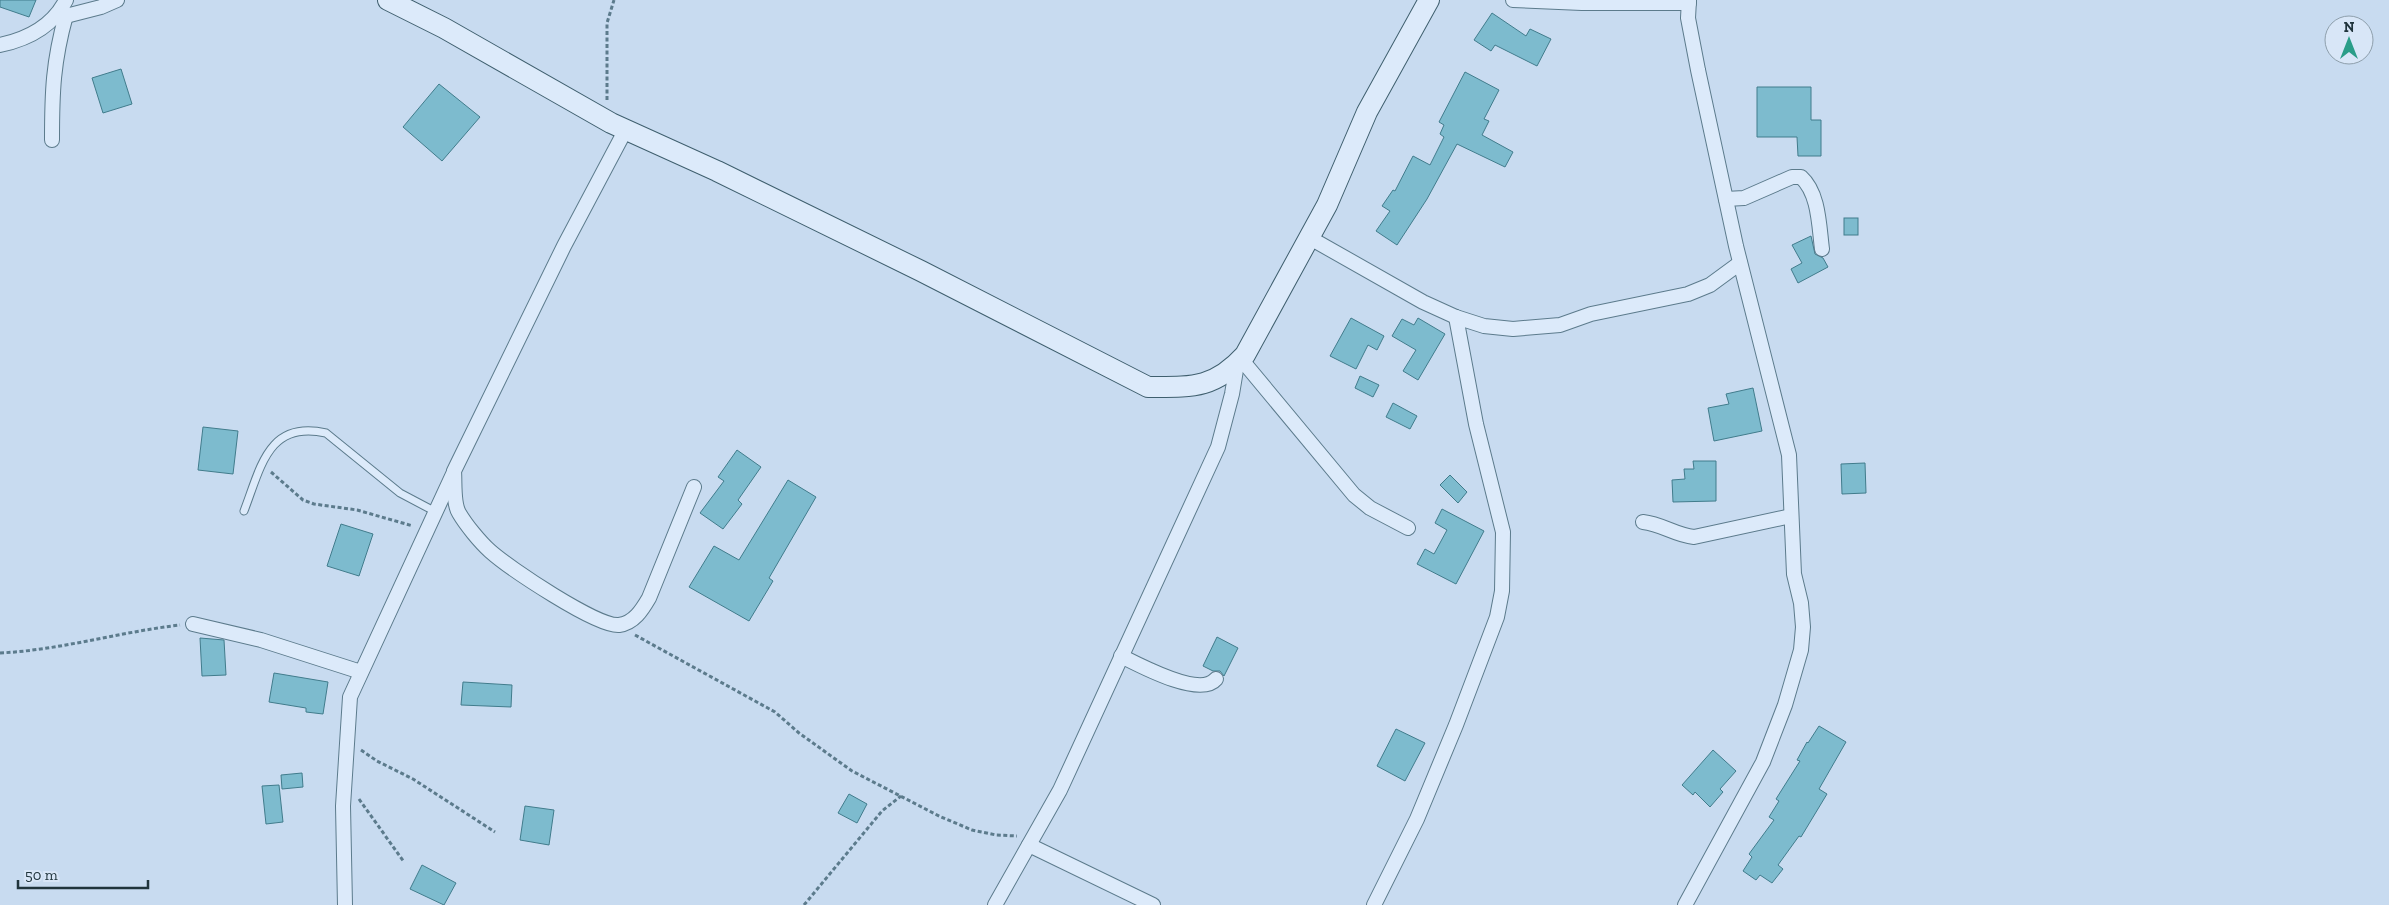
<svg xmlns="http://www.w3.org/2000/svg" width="2389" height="905" viewBox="0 0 2389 905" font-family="'Zilla Slab',serif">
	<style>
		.building { fill: #7dbbce; stroke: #417c8c }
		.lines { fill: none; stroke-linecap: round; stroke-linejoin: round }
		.lane-casing { stroke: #5c7b8c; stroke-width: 9 }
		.street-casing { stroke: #5c7b8c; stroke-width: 16 }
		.secondary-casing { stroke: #3f5f6e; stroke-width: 22 }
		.path { stroke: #5c7b8c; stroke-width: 3; stroke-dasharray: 4 2.5; stroke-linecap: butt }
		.lane { stroke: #dceafa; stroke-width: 7 }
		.street { stroke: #dceafa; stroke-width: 14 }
		.secondary { stroke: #dceafa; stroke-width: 20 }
	</style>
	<rect width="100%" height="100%" fill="#c8dbf0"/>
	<!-- building -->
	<g class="building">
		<path d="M0,0h36l-7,17 -29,-10z"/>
		<path d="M1492,13l34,23 4,-7 21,10 -14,27 -42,-21 -4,6 -17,-11z"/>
		<path d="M121,69l11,35 -29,9 -11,-35z"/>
		<path d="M1465,72l34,18 -15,29 5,2 -7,14 31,17 -8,15 -48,-23 -30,55 -30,46 -21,-14 14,-20 -8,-5 11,-16 2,1 18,-35 17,9 14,-28 -4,-3 4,-9 -5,-3z"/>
		<path d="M439,84l41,33 -38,44 -39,-34z"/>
		<path d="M1757,87h54v33h10v36h-23l-1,-19h-40z"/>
		<rect x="1844" y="218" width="14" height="17"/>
		<path d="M1811,236l4,18 8,4 5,9 -30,16 -7,-14 11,-6 -10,-18z"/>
		<path d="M1351,318l33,18 -7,14 -9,-5 -12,24 -26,-13z"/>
		<path d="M1418,318l27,16 -27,46 -15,-9 13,-21 -24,-14 10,-17 12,6z"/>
		<path d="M1360,376l19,9 -6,12 -18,-9z"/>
		<path d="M1753,388l9,43 -48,10 -6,-33 21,-4 -3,-10z"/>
		<path d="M1393,403l24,13 -7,13 -24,-12z"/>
		<path d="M203,427l35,4 -5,43 -35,-4z"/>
		<path d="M737,450l24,17 -23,33 4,4 -19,25 -23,-16 24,-32 -6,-4z"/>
		<path d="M1693,461h23v40l-43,1 -1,-22 13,-1 -1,-10h10z"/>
		<path d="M1865,463l1,30 -24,1 -1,-30z"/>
		<path d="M1450,475l17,17 -9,11 -18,-18z"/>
		<path d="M788,480l28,17 -47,81 4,3 -24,40 -60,-34 25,-41 25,14z"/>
		<path d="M1442,509l42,22 -28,53 -39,-20 8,-15 9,5 13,-24 -12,-7z"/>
		<path d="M341,524l32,10 -14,42 -32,-10z"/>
		<path d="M1217,637l21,11 -14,28 -4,-5h-7l-10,-5z"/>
		<path d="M200,638l24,2 2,35 -24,1z"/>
		<path d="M274,673l54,9 -5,32 -17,-2v-4l-37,-6z"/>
		<path d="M463,682l49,3 -1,22 -50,-2z"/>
		<path d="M1819,726l27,16 -27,47 8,5 -26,43 -2,-1 -21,29 5,4 -11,14 -12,-8 -4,5 -13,-9 9,-14 -3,-3 25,-34 -5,-3 10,-16 -3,-2 24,-38 -3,-1 10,-18 1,1z"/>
		<path d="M1396,729l29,14 -20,38 -28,-15z"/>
		<path d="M1713,750l23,21 -16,18 3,3 -13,15 -15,-15 -2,3 -11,-10z"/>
		<path d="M302,773l1,14 -21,2 -1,-14z"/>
		<path d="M279,785l4,37 -17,2 -4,-38z"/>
		<path d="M849,794l18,10 -10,19 -19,-10z"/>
		<path d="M525,806l29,4 -5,35 -29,-5z"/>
		<path d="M422,865l34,18 -12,22 -34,-16z"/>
	</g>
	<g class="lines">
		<defs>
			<path id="lane" d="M244,511c17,-44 24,-91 82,-78l74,60 36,19"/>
			<g id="street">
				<path d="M1513,0l69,3h107"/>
				<path d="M58,18l43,-11 16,-7"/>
				<path d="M0,45c28,-6 53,-19 66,-45"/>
				<path d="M626,129l-62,117 -110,225c1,12 -1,32 5,42 7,12 21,29 31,38 19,17 107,76 129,74 15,-2 23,-15 30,-27l45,-111"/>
				<path d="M52,140c0,-48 1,-78 14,-125"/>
				<path d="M1726,199l18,-1 48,-21h9c18,16 18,49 21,72"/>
				<path d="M1310,238l113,64 33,15 28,9 29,3 47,-4 31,-11 97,-20 22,-9 30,-22"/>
				<path d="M1241,359l113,136 16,13 38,20"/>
				<path d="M1643,522c19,2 32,13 51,15l97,-21"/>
				<path d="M193,624l68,16 100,32"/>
				<path d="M1121,656c18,9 79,42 95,23"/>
				<path d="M1029,845l124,60"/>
				<path d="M345,905l-2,-99 7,-109 104,-225"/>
				<path d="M995,905l65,-115 158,-343 14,-53 5,-30"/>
				<path d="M1374,905l43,-86 39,-94 41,-108 5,-26 1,-59 -27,-108 -20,-107"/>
				<path d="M1685,905l78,-143 22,-57 16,-55 2,-23 -2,-24 -7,-29 -5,-119 -53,-209 -38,-176 -10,-52 1,-18"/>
			</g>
			<path id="secondary" d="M388,0l56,28 167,95 106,48 204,100 227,116c44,0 66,2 97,-32l82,-150 40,-93 62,-112"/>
		</defs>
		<!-- lane casing -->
		<use href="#lane" class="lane-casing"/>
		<!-- street casing -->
		<use href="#street" class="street-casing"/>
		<!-- secondary casing -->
		<use href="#secondary" class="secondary-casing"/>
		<!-- path -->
		<g class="path">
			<path d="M607,100v-77l7,-23"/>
			<path d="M271,472l32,28 11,4 43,6 56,16"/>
			<path d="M635,635l140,77 24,21 53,38 89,46 31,13 24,5 21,1"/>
			<path d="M0,653c61,-3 119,-21 180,-28"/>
			<path d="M361,750l16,11 36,18 82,53"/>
			<path d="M359,799l45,63"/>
			<path d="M804,905l78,-94 19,-15"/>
		</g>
		<!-- lane -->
		<use href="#lane" class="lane"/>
		<!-- street -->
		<use href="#street" class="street"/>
		<!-- secondary -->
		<use href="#secondary" class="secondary"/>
	</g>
	<!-- north arrow -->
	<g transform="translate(2349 40)"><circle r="24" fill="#d8e6f7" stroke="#8e9fac"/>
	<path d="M0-4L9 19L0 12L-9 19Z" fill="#2a9d88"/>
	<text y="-8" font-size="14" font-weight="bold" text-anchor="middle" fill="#20343c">N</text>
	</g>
	<!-- scale -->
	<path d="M18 880v8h130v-8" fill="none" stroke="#20343c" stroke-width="2.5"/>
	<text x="25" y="880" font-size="15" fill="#20343c" stroke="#d8e6f7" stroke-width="4" paint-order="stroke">50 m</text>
</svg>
